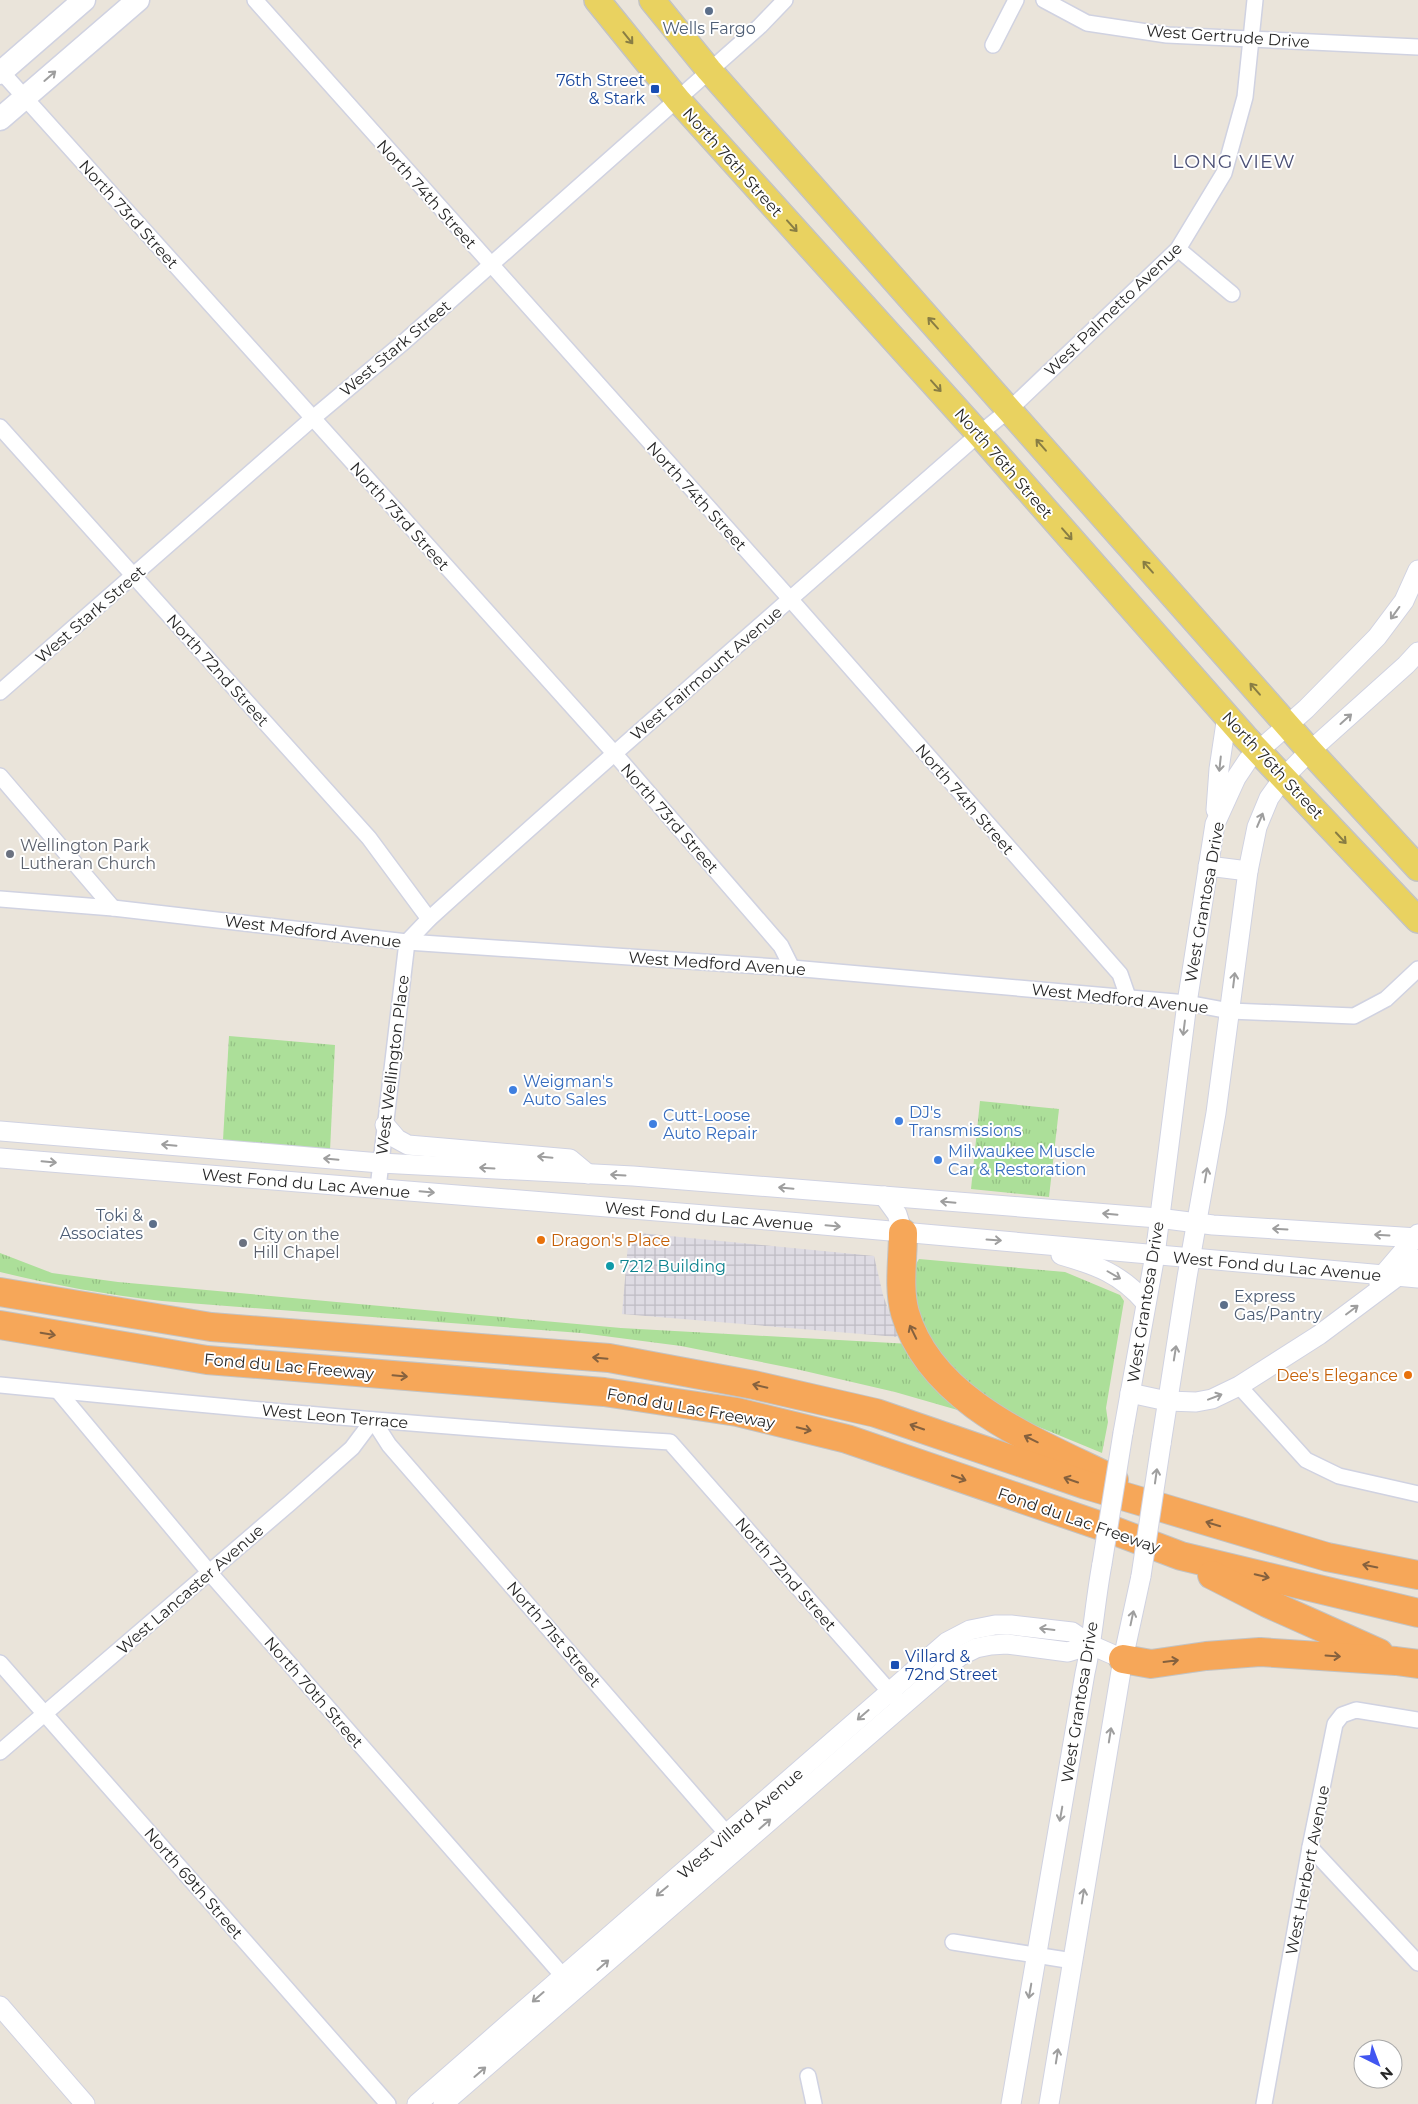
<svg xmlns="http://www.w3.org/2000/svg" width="1418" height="2104" viewBox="0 0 1418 2104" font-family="Montserrat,sans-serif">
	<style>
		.industrial { fill: url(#industrial-grid) }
		.grass { fill: url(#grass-tufts) }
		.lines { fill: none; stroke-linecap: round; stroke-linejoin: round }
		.minor-casing { stroke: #d0d2e1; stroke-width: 18 }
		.tertiary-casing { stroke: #d0d2e1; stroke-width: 21 }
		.secondary-casing { stroke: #d0d2e1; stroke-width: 25 }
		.primary-casing { stroke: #c3c3c3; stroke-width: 28 }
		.motorway-casing { stroke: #c3c3c3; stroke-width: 30 }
		.minor { stroke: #fff; stroke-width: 15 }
		.tertiary { stroke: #fff; stroke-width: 19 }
		.secondary { stroke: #fff; stroke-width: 22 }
		.primary { stroke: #e9d260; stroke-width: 25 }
		.motorway { stroke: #f6a759; stroke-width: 28 }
		.tertiary-bridge-casing { stroke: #d0d2e1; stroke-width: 21; stroke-linecap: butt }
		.tertiary-bridge { stroke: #fff; stroke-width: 19 }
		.oneway { stroke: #887d44 }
		.oneway2 { stroke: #9e9e9e }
		.oneway3 { stroke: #85613e }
		.service-dot { fill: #5c6f8a; stroke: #fff; stroke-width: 2 }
		.transit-dot { fill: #1a4fb4; stroke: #fff; stroke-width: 2 }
		.worship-dot { fill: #6b7280; stroke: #fff; stroke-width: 2 }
		.shop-dot { fill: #3f7fe0; stroke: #fff; stroke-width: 2 }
		.food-dot { fill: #e8710a; stroke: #fff; stroke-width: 2 }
		.culture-dot { fill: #0f9aa8; stroke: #fff; stroke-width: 2 }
		.labels { text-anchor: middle; stroke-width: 4; stroke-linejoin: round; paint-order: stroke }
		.service-label { font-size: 16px; fill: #4e5e75; stroke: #fff }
		.street-label { font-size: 16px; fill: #282828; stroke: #fff }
		.transit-label { font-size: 16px; fill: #164399; stroke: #fff; text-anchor: end }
		.worship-label { font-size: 16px; fill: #5b616d; stroke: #fff; text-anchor: start }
		.shop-label { font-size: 16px; fill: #366cbe; stroke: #fff; text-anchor: start }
		.food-label { font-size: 16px; fill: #c56008; stroke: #fff; text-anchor: start }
		.culture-label { font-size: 16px; fill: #0d838f; stroke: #fff; text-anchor: start }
		.quarter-label { font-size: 19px; letter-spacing: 1px; fill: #4b5076; stroke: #fff }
	</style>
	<defs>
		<pattern id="industrial-grid" width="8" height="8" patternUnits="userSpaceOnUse" patternTransform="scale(1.25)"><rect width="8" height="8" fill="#dedbe3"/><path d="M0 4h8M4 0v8" fill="none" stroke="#bebcc3"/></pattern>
		<pattern id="grass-tufts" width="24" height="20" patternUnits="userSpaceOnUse" patternTransform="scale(1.25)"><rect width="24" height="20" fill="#acdf99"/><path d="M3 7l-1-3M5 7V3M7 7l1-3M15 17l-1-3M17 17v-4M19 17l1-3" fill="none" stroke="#94bf84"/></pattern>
	</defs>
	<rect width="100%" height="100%" fill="#eae4da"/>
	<!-- industrial -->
	<path class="industrial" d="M629,1232l245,24 9,39 15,42 -276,-23z"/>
	<!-- grass -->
	<g class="grass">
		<path d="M229,1036l106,9 -5,106 -107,-11z"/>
		<path d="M980,1101l79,8 -10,88 -78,-8z"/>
		<path d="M0,1253l52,20 66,9 503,46 290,16 57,69 -73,-21 -99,-23 -115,-23 -100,-13 -419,-32c-55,-6 -108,-16 -162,-29z"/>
		<path d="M919,1259l146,13 55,23 4,6 -18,107 2,14 -6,31 -87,-36 -42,-24 -51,-59 -12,-60z"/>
	</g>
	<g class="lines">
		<defs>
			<g id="minor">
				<path d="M255,0l536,600 329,374 8,23"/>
				<path d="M1044,0l43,23 80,12 251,12"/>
				<path d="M993,45l23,-45"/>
				<path d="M0,70l614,683 167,193 11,22"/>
				<path d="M1178,249l54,45"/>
				<path d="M0,427l369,411 60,81"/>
				<path d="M0,692l313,-274 92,-77 355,-315 25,-26"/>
				<path d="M0,776l113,132"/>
				<path d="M0,899l113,9 294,34 385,26 395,35 43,8 124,5 32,-17 32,-30"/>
				<path d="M378,1188l29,-246 22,-23c181,-164 366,-324 550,-485l31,-25 168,-160 46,-76 21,-76 10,-97"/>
				<path d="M0,1385c223,22 446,43 670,57l227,258"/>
				<path d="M1239,1386l67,74 33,16 79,18"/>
				<path d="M58,1391l151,181 361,412"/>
				<path d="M0,1663l388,441"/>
				<path d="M0,1752l290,-249 62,-55 21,-28 16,25 345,397"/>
				<path d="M1310,1847l108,116"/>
				<path d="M953,1942l120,19"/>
				<path d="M808,2076l6,28"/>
				<path d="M1264,2104l46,-257 25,-123 7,-9 14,-5 62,10"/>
			</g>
			<g id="tertiary">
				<path d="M1216,810l3,-41 8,-53"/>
				<path d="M1208,866l40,5"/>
				<path d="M385,1125l12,14 11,6 162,14 18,15"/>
				<path d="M0,1131l380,32 253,13 525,42 55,7 205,13"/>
				<path d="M0,1158l767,62 651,58"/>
				<path d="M884,1196l13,18 6,19"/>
				<path d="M1061,1255c35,10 60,19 84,47"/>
				<path d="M1379,1283l4,-8 35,-41"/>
				<path d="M1130,1393l37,8 29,1 16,-3 27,-13 80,-51 79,-59 20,-17"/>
				<path d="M1123,1433l32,-178 32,-252 28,-179 21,-46 12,-18 58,-51 71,-72 27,-36 14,-31"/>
				<path d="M1161,1444l26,-167 29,-164 32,-242 9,-44 12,-29 15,-21 26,-26 96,-86 12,-13"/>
				<path d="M0,2006l85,98"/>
				<path d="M417,2104c176,-155 354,-308 530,-462l23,-12 25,-5h16l61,7 19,13 32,14"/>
				<path d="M443,2104l517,-448 16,-8 15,-3 16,-1 61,8 23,-7"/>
				<path d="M1011,2104l74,-431c8,-35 10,-72 17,-109"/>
				<path d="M1049,2104l74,-445 18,-83"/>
			</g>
			<g id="secondary">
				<path d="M0,73l84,-73"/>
				<path d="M0,119l138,-119"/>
			</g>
			<g id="primary">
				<path d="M597,0l81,100 301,334 266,303 173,183"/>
				<path d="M652,0l57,70 601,681 108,117"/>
			</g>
			<g id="motorway">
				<path d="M903,1233c0,26 -5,55 2,80 26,90 133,129 209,167"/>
				<path d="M0,1292l211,35 398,31 145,27 122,28 210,72 241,72 91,18"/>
				<path d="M0,1325l207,35 397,32 133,20 110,27 260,89 74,28 237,57"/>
				<path d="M1212,1575l55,28 112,50"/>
				<path d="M1123,1659l28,5 55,-8 54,-4 136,9 22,3"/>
			</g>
		</defs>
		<!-- minor casing -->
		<use href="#minor" class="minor-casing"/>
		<!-- tertiary casing -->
		<use href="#tertiary" class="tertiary-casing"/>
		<!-- secondary casing -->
		<use href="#secondary" class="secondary-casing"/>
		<!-- primary casing -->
		<use href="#primary" class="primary-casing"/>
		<!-- motorway casing -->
		<use href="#motorway" class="motorway-casing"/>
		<!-- minor -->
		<use href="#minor" class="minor"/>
		<!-- tertiary -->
		<use href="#tertiary" class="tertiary"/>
		<!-- secondary -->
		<use href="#secondary" class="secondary"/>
		<!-- primary -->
		<use href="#primary" class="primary"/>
		<!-- motorway -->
		<use href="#motorway" class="motorway"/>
		<defs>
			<g id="tertiary-bridge">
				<path d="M1102,1564l21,-131"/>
				<path d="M1141,1576l20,-132"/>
			</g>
		</defs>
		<!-- tertiary-bridge casing -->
		<use href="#tertiary-bridge" class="tertiary-bridge-casing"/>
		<!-- tertiary-bridge -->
		<use href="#tertiary-bridge" class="tertiary-bridge"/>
	</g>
	<!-- one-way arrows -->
	<defs><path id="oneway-shaft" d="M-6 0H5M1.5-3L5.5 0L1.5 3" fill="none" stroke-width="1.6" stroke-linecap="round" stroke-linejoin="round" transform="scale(1.25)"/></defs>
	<g class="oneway">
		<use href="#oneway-shaft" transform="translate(628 38) rotate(51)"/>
		<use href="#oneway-shaft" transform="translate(792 226) rotate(48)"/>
		<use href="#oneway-shaft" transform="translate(933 323) rotate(-132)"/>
		<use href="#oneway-shaft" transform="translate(936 386) rotate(48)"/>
		<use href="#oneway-shaft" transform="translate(1041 445) rotate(-131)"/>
		<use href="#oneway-shaft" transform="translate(1067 534) rotate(49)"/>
		<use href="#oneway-shaft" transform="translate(1148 567) rotate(-131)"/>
		<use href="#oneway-shaft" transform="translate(1255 689) rotate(-131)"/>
		<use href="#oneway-shaft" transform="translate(1341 838) rotate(47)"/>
	</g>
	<g class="oneway2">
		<use href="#oneway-shaft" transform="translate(50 76) rotate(-41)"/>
		<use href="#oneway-shaft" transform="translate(1395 613) rotate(126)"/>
		<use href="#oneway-shaft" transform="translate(1346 719) rotate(-42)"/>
		<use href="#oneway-shaft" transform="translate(1220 764) rotate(96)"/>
		<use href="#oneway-shaft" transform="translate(1260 820) rotate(-67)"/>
		<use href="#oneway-shaft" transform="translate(1234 980) rotate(-83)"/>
		<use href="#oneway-shaft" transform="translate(1184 1028) rotate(97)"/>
		<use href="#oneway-shaft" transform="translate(169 1145) rotate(-175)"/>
		<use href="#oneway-shaft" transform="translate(545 1157) rotate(-175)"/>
		<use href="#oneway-shaft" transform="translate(331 1159) rotate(-175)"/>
		<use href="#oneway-shaft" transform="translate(49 1162) rotate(5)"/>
		<use href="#oneway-shaft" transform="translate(487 1168) rotate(-177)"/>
		<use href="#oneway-shaft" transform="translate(618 1175) rotate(-177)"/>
		<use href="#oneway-shaft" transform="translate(1206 1175) rotate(-80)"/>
		<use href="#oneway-shaft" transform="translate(786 1188) rotate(-175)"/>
		<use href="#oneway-shaft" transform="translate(427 1192) rotate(5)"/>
		<use href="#oneway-shaft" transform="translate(948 1202) rotate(-175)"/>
		<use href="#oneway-shaft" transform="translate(1110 1214) rotate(-175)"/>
		<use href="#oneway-shaft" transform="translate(833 1226) rotate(5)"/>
		<use href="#oneway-shaft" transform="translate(1280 1229) rotate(-177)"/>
		<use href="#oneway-shaft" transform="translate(1382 1235) rotate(-177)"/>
		<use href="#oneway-shaft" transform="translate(994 1240) rotate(4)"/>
		<use href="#oneway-shaft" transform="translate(1114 1275) rotate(30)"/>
		<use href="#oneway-shaft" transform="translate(1352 1310) rotate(-37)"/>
		<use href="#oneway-shaft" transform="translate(1175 1353) rotate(-81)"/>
		<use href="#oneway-shaft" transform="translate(1215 1397) rotate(-21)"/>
		<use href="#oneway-shaft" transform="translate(1156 1476) rotate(-82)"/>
		<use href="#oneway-shaft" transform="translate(1132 1618) rotate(-78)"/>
		<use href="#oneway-shaft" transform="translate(1047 1629) rotate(-173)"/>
		<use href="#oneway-shaft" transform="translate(863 1715) rotate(139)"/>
		<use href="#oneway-shaft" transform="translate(1110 1735) rotate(-81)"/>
		<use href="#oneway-shaft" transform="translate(1061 1814) rotate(100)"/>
		<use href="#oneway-shaft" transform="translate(765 1824) rotate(-41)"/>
		<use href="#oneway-shaft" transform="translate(662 1891) rotate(140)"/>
		<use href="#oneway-shaft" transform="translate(1083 1896) rotate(-81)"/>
		<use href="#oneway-shaft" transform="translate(603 1965) rotate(-41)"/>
		<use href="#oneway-shaft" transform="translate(1030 1991) rotate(100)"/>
		<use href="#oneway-shaft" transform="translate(538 1997) rotate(139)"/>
		<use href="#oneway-shaft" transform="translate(1057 2056) rotate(-81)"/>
		<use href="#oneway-shaft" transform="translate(480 2072) rotate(-41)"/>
	</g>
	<g class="oneway3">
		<use href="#oneway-shaft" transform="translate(913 1332) rotate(-116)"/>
		<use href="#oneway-shaft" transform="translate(48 1334) rotate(10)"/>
		<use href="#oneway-shaft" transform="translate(600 1358) rotate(-175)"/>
		<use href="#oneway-shaft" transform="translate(400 1376) rotate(5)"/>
		<use href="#oneway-shaft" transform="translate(760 1386) rotate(-167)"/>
		<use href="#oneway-shaft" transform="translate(917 1427) rotate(-161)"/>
		<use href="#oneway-shaft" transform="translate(804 1429) rotate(14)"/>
		<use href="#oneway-shaft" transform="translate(1031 1439) rotate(-154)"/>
		<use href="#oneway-shaft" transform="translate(959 1478) rotate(19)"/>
		<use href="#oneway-shaft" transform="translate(1071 1480) rotate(-161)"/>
		<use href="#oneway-shaft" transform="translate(1213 1524) rotate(-163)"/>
		<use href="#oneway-shaft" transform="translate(1370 1566) rotate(-169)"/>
		<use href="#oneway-shaft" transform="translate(1262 1576) rotate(14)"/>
		<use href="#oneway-shaft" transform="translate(1333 1656) rotate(4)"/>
		<use href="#oneway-shaft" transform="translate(1171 1661) rotate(-7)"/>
	</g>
	<!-- markers -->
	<g class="service-dot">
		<circle cx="709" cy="11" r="5"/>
		<circle cx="153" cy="1224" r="5"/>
		<circle cx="1224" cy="1305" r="5"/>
	</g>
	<g class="transit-dot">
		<rect x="650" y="84" width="10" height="10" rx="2.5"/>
		<rect x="890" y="1660" width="10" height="10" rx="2.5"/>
	</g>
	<g class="worship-dot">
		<circle cx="10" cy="854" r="5"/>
		<circle cx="243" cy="1243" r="5"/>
	</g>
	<g class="shop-dot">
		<circle cx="513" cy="1090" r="5"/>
		<circle cx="899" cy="1121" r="5"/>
		<circle cx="653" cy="1124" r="5"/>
		<circle cx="938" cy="1160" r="5"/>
	</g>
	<g class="food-dot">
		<circle cx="541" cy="1240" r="5"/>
		<circle cx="1408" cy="1375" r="5"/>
	</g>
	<circle class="culture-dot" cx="610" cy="1266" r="5"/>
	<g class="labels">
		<!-- service labels -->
		<g class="service-label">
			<text x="709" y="34">Wells Fargo</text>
			<text x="143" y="1221" text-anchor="end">Toki &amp;<tspan x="143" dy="18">Associates</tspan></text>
			<text x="1234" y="1302" text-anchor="start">Express<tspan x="1234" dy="18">Gas/Pantry</tspan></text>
		</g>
		<!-- street labels -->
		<g class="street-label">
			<text transform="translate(1228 36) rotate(4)" y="6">West Gertrude Drive</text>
			<text transform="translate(733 162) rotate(48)" y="6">North 76th Street</text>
			<text transform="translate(427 194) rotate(48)" y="6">North 74th Street</text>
			<text transform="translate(129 214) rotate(48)" y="6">North 73rd Street</text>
			<text transform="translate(1113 309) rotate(-44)" y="6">West Palmetto Avenue</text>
			<text transform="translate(395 348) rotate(-40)" y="6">West Stark Street</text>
			<text transform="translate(1004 463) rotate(49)" y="6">North 76th Street</text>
			<text transform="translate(697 496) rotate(48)" y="6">North 74th Street</text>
			<text transform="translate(400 516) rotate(48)" y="6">North 73rd Street</text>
			<text transform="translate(90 614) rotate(-41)" y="6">West Stark Street</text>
			<text transform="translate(218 670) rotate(48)" y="6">North 72nd Street</text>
			<text transform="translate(706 673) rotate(-41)" y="6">West Fairmount Avenue</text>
			<text transform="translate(1273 765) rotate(47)" y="6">North 76th Street</text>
			<text transform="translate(965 799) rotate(49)" y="6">North 74th Street</text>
			<text transform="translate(670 818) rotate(49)" y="6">North 73rd Street</text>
			<text transform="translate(1204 902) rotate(-80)" y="6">West Grantosa Drive</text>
			<text transform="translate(313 931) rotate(7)" y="6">West Medford Avenue</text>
			<text transform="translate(717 963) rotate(4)" y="6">West Medford Avenue</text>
			<text transform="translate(1120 998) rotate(6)" y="6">West Medford Avenue</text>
			<text transform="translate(392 1065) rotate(-83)" y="6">West Wellington Place</text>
			<text transform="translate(306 1183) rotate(5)" y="6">West Fond du Lac Avenue</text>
			<text transform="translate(709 1216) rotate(5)" y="6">West Fond du Lac Avenue</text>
			<text transform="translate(1277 1266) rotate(5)" y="6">West Fond du Lac Avenue</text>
			<text transform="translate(1145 1302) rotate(-81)" y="6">West Grantosa Drive</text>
			<text transform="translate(289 1366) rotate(5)" y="6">Fond du Lac Freeway</text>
			<text transform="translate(691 1408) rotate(10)" y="6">Fond du Lac Freeway</text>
			<text transform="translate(335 1416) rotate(5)" y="6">West Leon Terrace</text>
			<text transform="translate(1079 1520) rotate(19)" y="6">Fond du Lac Freeway</text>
			<text transform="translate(786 1574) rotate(49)" y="6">North 72nd Street</text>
			<text transform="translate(190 1589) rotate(-41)" y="6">West Lancaster Avenue</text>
			<text transform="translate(554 1634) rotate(49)" y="6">North 71st Street</text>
			<text transform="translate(314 1692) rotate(49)" y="6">North 70th Street</text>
			<text transform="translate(1079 1702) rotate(-81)" y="6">West Grantosa Drive</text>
			<text transform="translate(740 1823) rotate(-41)" y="6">West Villard Avenue</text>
			<text transform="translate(1307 1870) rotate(-79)" y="6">West Herbert Avenue</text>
			<text transform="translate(194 1883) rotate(49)" y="6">North 69th Street</text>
		</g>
		<!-- transit labels -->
		<g class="transit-label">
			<text x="645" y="86">76th Street<tspan x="645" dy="18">&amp; Stark</tspan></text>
			<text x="905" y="1662" text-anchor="start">Villard &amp;<tspan x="905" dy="18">72nd Street</tspan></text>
		</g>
		<!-- worship labels -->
		<g class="worship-label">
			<text x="20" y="851">Wellington Park<tspan x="20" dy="18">Lutheran Church</tspan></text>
			<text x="253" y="1240">City on the<tspan x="253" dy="18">Hill Chapel</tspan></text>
		</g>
		<!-- shop labels -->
		<g class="shop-label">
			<text x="523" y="1087">Weigman's<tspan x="523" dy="18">Auto Sales</tspan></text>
			<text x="909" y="1118">DJ's<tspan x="909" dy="18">Transmissions</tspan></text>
			<text x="663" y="1121">Cutt-Loose<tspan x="663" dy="18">Auto Repair</tspan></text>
			<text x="948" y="1157">Milwaukee Muscle<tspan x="948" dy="18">Car &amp; Restoration</tspan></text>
		</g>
		<!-- food labels -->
		<g class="food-label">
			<text x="551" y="1246">Dragon's Place</text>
			<text x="1398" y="1381" text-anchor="end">Dee's Elegance</text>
		</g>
		<!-- culture labels -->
		<g class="culture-label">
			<text x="620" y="1272">7212 Building</text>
		</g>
		<!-- quarter labels -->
		<g class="quarter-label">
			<text x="1234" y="168">LONG VIEW</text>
		</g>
	</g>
	<!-- north arrow -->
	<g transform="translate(1378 2064) rotate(138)"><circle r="24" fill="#ffffff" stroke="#a9a9a9"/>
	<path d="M0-4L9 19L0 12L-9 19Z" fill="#4156f1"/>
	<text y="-8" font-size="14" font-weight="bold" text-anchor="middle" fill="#282828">N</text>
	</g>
</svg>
